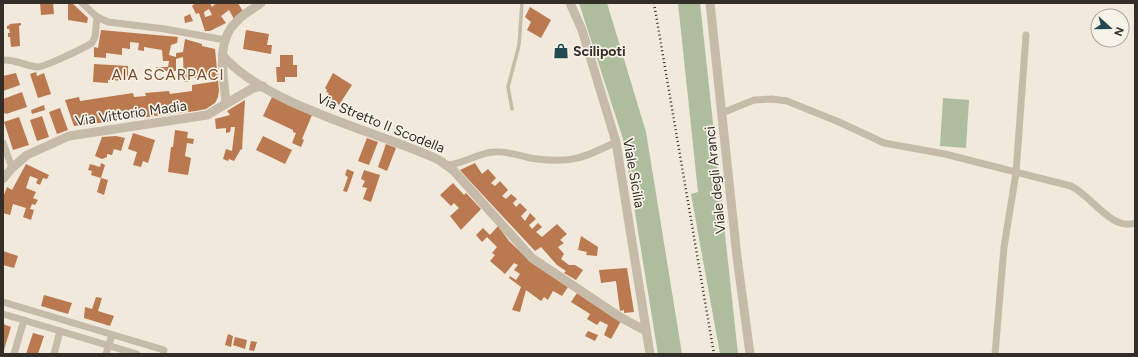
<svg xmlns="http://www.w3.org/2000/svg" width="1138" height="357" viewBox="0 0 1138 357" font-family="Figtree,sans-serif">
	<style>
		.green { fill: #aebd9e }
		.building { fill: #bb794f; fill-rule: evenodd }
		.lines { fill: none; stroke-linecap: round; stroke-linejoin: round }
		.service { stroke: #c6bba9; stroke-width: 3.5 }
		.minor { stroke: #c6bba9; stroke-width: 7 }
		.tertiary { stroke: #c6bba9; stroke-width: 9 }
		.rail { stroke: #342e28; stroke-width: 2.5; stroke-dasharray: 1 3; stroke-linecap: butt }
		.labels { text-anchor: middle; stroke-width: 3.5; stroke-linejoin: round; paint-order: stroke }
		.poi-label { font-size: 14px; font-weight: bold; fill: #342e28; stroke: #f8f3e8; text-anchor: start }
		.street-label { font-size: 14px; fill: #342e28; stroke: #f8f3e8 }
		.neighbourhood-label { font-size: 15px; letter-spacing: 1px; fill: #7c4929; stroke: #f8f3e8 }
	</style>
	<rect width="100%" height="100%" fill="#f0e9dc"/>
	<!-- green -->
	<g class="green">
		<path d="M579,3h28l39,129 36,222h-24l-35,-215z"/>
		<path d="M678,3h22l38,351h-18l-29,-160 7,-2z"/>
		<path d="M943,98l26,2 -3,48 -26,-2z"/>
	</g>
	<!-- building -->
	<g class="building">
		<path d="M40,3h13l1,11 -13,1z"/>
		<path d="M68,3h4l16,15 -1,5 -19,-3z"/>
		<path d="M195,3h15l2,4 4,-4h22l6,10 -10,6 -5,-9 -8,6 5,7 -16,8h-5l-6,-18 -3,1 -4,-8zM209,9l3,6 -7,2 -1,-5z"/>
		<path d="M530,7l21,13 -10,18 -14,-8 4,-8 -6,-5z"/>
		<path d="M190,14l3,7 -8,2 -1,-6z"/>
		<path d="M21,23v2l-2,1 1,20 -9,1 -1,-10h-2v-4h2l-1,-4h-2v-3l3,-1 -1,-1z"/>
		<path d="M101,30l77,7 -1,6 -6,2 -2,10 7,2v-4l7,-1 2,-13 17,5v2l13,3 4,41 -1,7 -3,6 -9,6 -10,2 -122,15 -9,-26 14,-3 1,4 53,-8 1,4 12,-1 -1,-3 24,-2 1,3 22,-3v-6l20,-3 -1,-6h-10l-12,3v3h-5l-1,-25 -7,2v12h-20v-4h12l1,-6h-6l-1,-11 -18,-3v4l-6,-1 1,-7 -9,-1v7l-8,-1v7l-16,-2v5l-12,-1v-10l4,1z"/>
		<path d="M246,30l23,4 -2,11h5l-1,9 -28,-5z"/>
		<path d="M280,55h13v10h4v12h-12v5h-8l-1,-15h4z"/>
		<path d="M94,64l34,2v15l-20,-1v3l-15,-1z"/>
		<path d="M36,72l1,4 7,-3 7,21 -13,4 -8,-24z"/>
		<path d="M16,73l4,12 -17,6v-15z"/>
		<path d="M333,73l19,12 -13,20 -12,-9 2,-3 -3,-1 1,-2 -2,-2z"/>
		<path d="M22,92l5,15 -21,7 -1,-1 -2,1v-15z"/>
		<path d="M272,97l40,18 -10,24 2,1 -3,7 -9,-4 4,-10 -3,-1v-2l-30,-14z"/>
		<path d="M245,100l-3,50 -1,-1 -7,12 -5,-2 -1,2 -5,-2 3,-10 6,2 3,-24h-4l-1,5 -4,1v-5l-10,1 -1,-10 15,-4 -3,-4z"/>
		<path d="M44,105l1,5 -13,4 -1,-4z"/>
		<path d="M60,108l8,22 -11,4 -8,-22z"/>
		<path d="M42,116l7,21 -12,4 -7,-21z"/>
		<path d="M19,117l10,28 -16,5 -9,-28z"/>
		<path d="M175,130l13,2 -1,6 7,1 -1,5 -6,-1 -2,13 6,2 -3,17 -20,-3 3,-25h2z"/>
		<path d="M133,133l22,7 -7,23 -5,-2 -2,6 -8,-2 4,-13 -9,-3z"/>
		<path d="M116,136l9,2 -4,13 -7,-2 -2,6 -5,-1v3l-5,2 -7,-3 7,-19z"/>
		<path d="M263,136l29,14 -7,14 -29,-14z"/>
		<path d="M367,138l11,4 -9,23 -11,-4z"/>
		<path d="M386,144l10,4 -9,23 -9,-4z"/>
		<path d="M101,163l4,2 -4,13 -10,-3 1,-4 -4,-1 2,-6 10,3z"/>
		<path d="M475,163l7,11 6,-5 8,9 -5,5 4,3 5,-5 8,9 -6,6 4,3 5,-5 6,5 -4,4 3,4 4,-4 7,7 -6,6 4,5 5,-8 6,6 -7,6 3,4 6,-6 4,4 -6,5 6,5 15,-13 10,10 -7,6 4,3 -6,4 6,7 -3,5 8,6h6l8,5 -7,10 -12,-7 2,-2 -9,-6 -16,-18 -6,4 -67,-72 -8,-9z"/>
		<path d="M26,164l23,11 -2,4 -4,-1 -3,7 -4,-2 2,-4 -8,-3 -4,12 10,4 -3,6 5,2 -3,5 -3,-1 -2,5 4,1 -3,10 -8,-3 3,-9 -13,-4 -3,11 -7,-2v-16l4,-10 5,3z"/>
		<path d="M347,169l7,3 -7,20 -4,-1 5,-14 -3,-2z"/>
		<path d="M364,170l16,5 -9,27 -8,-3 4,-11 -5,-1 3,-6 -4,-2z"/>
		<path d="M101,178l7,2 -4,15 -7,-3z"/>
		<path d="M453,183l11,12 2,-2 15,16 -20,21 -11,-14 9,-8 -5,-5 -3,3 -11,-11z"/>
		<path d="M498,226l11,15 23,22 36,24 -6,9 -9,-5 -5,9 -4,-3 -3,4 -15,-11 -6,22 -8,-2 9,-23 -12,-9 1,-2 6,4 4,-6 -6,-4 4,-5 -4,-2 -9,11 -15,-13 5,-6 -3,-2 5,-6 -10,-10 -5,5 -6,-7 7,-7 7,7z"/>
		<path d="M581,236l17,11 -1,9 -11,-1 1,-3 -9,-2z"/>
		<path d="M3,251l15,5 -4,12 -11,-3z"/>
		<path d="M627,268l7,44 -10,1v-3l-4,1 -4,-30 -15,2 -2,-13z"/>
		<path d="M577,293l44,28 -10,18 -7,-4 4,-10 -8,-4 -3,4 -10,-6 3,-5 -19,-12z"/>
		<path d="M44,295l28,8 -4,11 -27,-8z"/>
		<path d="M96,297l6,1 -4,13 16,5 -4,10 -26,-8 1,-11 7,2z"/>
		<path d="M3,324l8,3 -8,26z"/>
		<path d="M588,331l10,4 -3,6 -10,-5z"/>
		<path d="M33,333l11,3 -6,18h-12z"/>
		<path d="M228,334l5,2 -2,11 -6,-2z"/>
		<path d="M235,337l12,3 -2,9 -12,-4z"/>
		<path d="M251,341l6,1 -3,9 -5,-1z"/>
	</g>
	<g class="lines">
		<!-- service -->
		<path class="service" d="M512,109l-4,-22 11,-42 3,-42"/>
		<!-- minor -->
		<g class="minor">
			<path d="M82,3l15,14 11,5 57,7 60,11"/>
			<path d="M3,60c12,-1 22,6 34,7 8,0 47,-19 55,-24l3,-6 2,-20"/>
			<path d="M722,113l32,-13 18,-1 15,2 52,21 45,21 61,11 126,32c21,10 40,45 64,37"/>
			<path d="M3,143l9,25"/>
			<path d="M447,165c17,-1 30,-12 47,-13 11,-1 25,3 36,6 39,6 52,1 86,-16"/>
			<path d="M3,302l161,48 -1,4"/>
			<path d="M3,314l134,40"/>
			<path d="M14,354l10,-34"/>
			<path d="M54,354l6,-23"/>
			<path d="M106,354l6,-19"/>
			<path d="M995,354l9,-107 12,-74 10,-138"/>
		</g>
		<!-- tertiary -->
		<g class="tertiary">
			<path d="M570,3l12,27 34,112 34,212"/>
			<path d="M710,3l27,254 13,97"/>
			<path d="M223,56c44,50 154,75 216,104l14,10 79,88 88,59 26,14"/>
			<path d="M226,103c-2,-26 -11,-61 10,-81 7,-8 17,-13 25,-19"/>
			<path d="M3,179l9,-11 15,-13 42,-19 138,-21 46,-27 10,-2"/>
		</g>
		<!-- rail -->
		<path class="rail" d="M654,3l60,351"/>
	</g>
	<!-- icons -->
	<defs>
		<symbol id="shop-bare" viewBox="-9 -9 18 18"><path d="M-5-2.5h2.3a2.7 3.5 0 0 1 5.4 0H5L5.5 6h-11ZM-1.5-2.5h3a1.5 2.3 0 0 0-3 0Z" fill="#224852" stroke="#f8f3e8" stroke-width="2.5" paint-order="stroke"/></symbol>
	</defs>
	<g fill-rule="evenodd">
		<use href="#shop-bare" x="550" y="40" width="22" height="22"/>
	</g>
	<g class="labels">
		<!-- poi labels -->
		<g class="poi-label">
			<text x="573" y="56">Scilipoti</text>
		</g>
		<!-- street labels -->
		<g class="street-label">
			<text transform="translate(131 113) rotate(-8)" y="5">Via Vittorio Madia</text>
			<text transform="translate(381 123) rotate(22)" y="5">Via Stretto II Scodella</text>
			<text transform="translate(634 173) rotate(80)" y="5">Viale Sicilia</text>
			<text transform="translate(715 180) rotate(-96)" y="5">Viale degli Aranci</text>
		</g>
		<!-- neighbourhood labels -->
		<g class="neighbourhood-label">
			<text x="168" y="80">AIA SCARPACI</text>
		</g>
	</g>
	<!-- border -->
	<rect width="1138" height="357" fill="none" stroke="#342e28" stroke-width="8"/>
	<!-- north arrow -->
	<g transform="translate(1110 28) rotate(111)"><circle r="19" fill="#f8f3e8" stroke="#aaa49b"/>
	<path d="M0-3L7 15L0 10L-7 15Z" fill="#224852"/>
	<text y="-6" font-size="11" font-weight="bold" text-anchor="middle" fill="#342e28">N</text>
	</g>
</svg>
